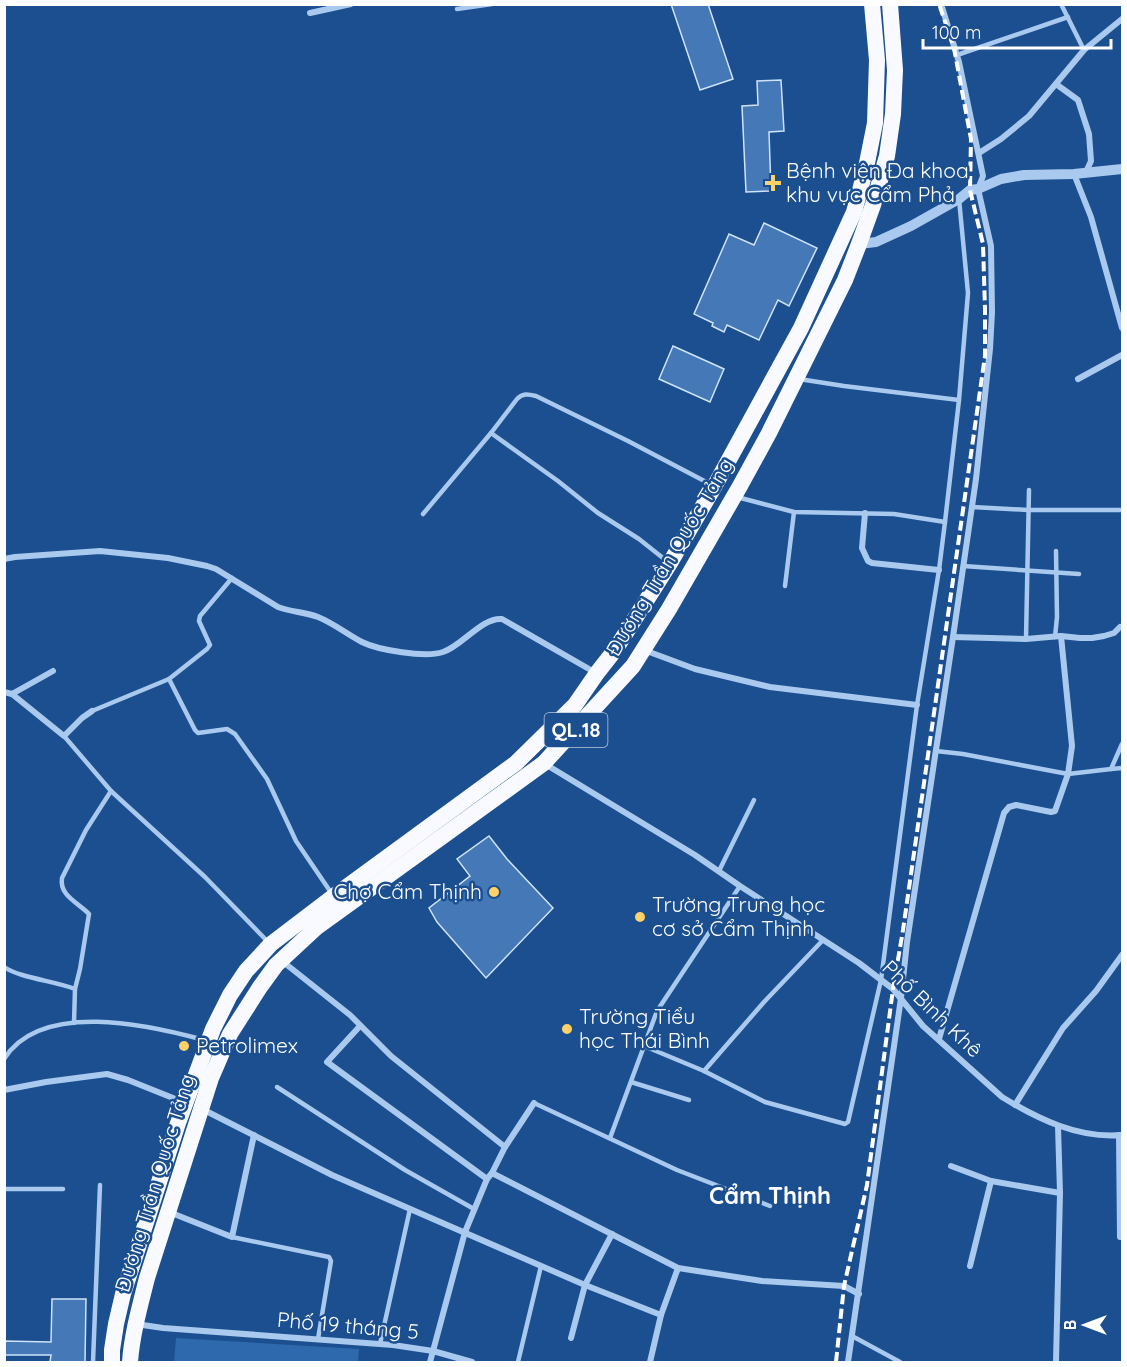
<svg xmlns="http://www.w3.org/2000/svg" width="1127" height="1367" viewBox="0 0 1127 1367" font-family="Quicksand,sans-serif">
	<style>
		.green { fill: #2e69ad }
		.building { fill: #4478b7; stroke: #cfe3fa; stroke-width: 1.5 }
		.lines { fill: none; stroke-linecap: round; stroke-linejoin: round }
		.service { stroke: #a9c9ee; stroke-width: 4.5 }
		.minor { stroke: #a9c9ee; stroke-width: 6 }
		.tertiary { stroke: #a9c9ee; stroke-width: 10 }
		.trunk { stroke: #f8faff; stroke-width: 16 }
		.rail { stroke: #fff; stroke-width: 4; stroke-dasharray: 10 4.5; stroke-linecap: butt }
		.poi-dot { fill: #ffd166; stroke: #1b4f8f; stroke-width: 2 }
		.labels { text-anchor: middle; stroke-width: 5; stroke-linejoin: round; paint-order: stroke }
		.shield { fill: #1b4f8f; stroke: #bbcadd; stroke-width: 1.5 }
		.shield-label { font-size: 20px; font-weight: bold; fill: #fff }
		.poi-label { font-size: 21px; fill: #fff; stroke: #1b4f8f; text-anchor: start }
		.street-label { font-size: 21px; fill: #fff; stroke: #1b4f8f }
		.quarter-label { font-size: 24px; font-weight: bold; fill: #fff; stroke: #1b4f8f }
	</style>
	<rect width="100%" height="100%" fill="#1b4f8f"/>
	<!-- green -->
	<path class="green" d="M176,1338l183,11 -1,13h-184z"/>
	<!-- building -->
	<g class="building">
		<path d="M671,4h37l25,75 -33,11z"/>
		<path d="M781,80l3,51 -15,1 2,59 -25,1 -4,-86 16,-1 -1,-24z"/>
		<path d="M764,223l53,25 -28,58 -11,-6 -19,40 -32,-15 -3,7 -12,-6 1,-3 -19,-9 35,-80 25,11z"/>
		<path d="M673,346l51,23 -14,33 -51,-23z"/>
		<path d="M489,836l18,23 46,49 -67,70 -49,-56 -8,-14 41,-32 -13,-17z"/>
		<path d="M52,1299h34l-1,63h-35l1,-7h-47v-14l47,1z"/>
	</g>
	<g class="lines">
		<!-- service -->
		<g class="service">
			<path d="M1061,4l23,46"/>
			<path d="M457,9l35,-5"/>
			<path d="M957,55l111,-38"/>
			<path d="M799,379l45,7 115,14"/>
			<path d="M491,433l67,48 40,32 41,26 29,23"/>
			<path d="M737,497l57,15 100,2 51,8"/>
			<path d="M972,507l56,3h94"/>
			<path d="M423,514l68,-81 26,-34c6,-6 11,-5 19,-3l92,45 84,44"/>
			<path d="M963,566l116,8"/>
			<path d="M785,586l9,-74"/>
			<path d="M1055,637l2,-20 -1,-66"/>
			<path d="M1026,639l3,-149"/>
			<path d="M169,679l26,51 3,3 29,-4 8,5 32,45 29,62 36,53"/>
			<path d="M92,711l77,-32 38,-30 3,-4 -11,-24 1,-5 32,-38"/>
			<path d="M64,736l47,55 94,86 64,66"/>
			<path d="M936,751l27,3 105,20 43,-5 11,-25"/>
			<path d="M1111,769l11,-1"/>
			<path d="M719,871l35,-71"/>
			<path d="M4,967c16,11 51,14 71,22l-1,34"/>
			<path d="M75,989l5,-20 9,-55c-10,-11 -30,-18 -27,-36l24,-48 25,-39"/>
			<path d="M644,1046l60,25 61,31 80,22 3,-2 33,-142 36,-275 22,-135 6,-48 14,-122 9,-107 -9,-94"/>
			<path d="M4,1059c37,-59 145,-34 200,-19"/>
			<path d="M704,1071l60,-69 59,-62"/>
			<path d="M631,1082l58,18"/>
			<path d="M277,1087l128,83 69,39"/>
			<path d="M534,1103l143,67 93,36"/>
			<path d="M610,1138l47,-127 83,-125"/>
			<path d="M4,1189h59"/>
			<path d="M232,1237l97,20 2,4 -13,78"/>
			<path d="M852,1336l48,26"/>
			<path d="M380,1344l30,-135"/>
			<path d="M93,1362l7,-177"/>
			<path d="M518,1362l23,-96"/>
		</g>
		<!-- minor -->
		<g class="minor">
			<path d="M310,13l41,-9"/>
			<path d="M1056,84l22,16 11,34 2,27 -5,11"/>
			<path d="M979,153l22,-14 28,-23 55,-66 38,-31"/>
			<path d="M1074,174l17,43 31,111"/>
			<path d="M1078,379l44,-24"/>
			<path d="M865,513l-3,35 6,13 4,2 67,7"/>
			<path d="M4,559l11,-2 85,-6 68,7 39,8 9,3 62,38c13,5 27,5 40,10 15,6 29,17 44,25 16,8 63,16 81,10 19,-6 39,-35 59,-33l94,54"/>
			<path d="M953,637l73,2 35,-3 19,2h12l12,-2 10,-3 6,-6"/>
			<path d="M644,650l51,19 75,18 147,18"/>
			<path d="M4,692l8,2 41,-23"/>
			<path d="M12,694l52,42 18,-18 10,-7"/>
			<path d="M545,764l150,91 45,31 119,77 34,26 30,37 79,71c36,22 77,42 120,38"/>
			<path d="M282,961l68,54 41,41 114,91"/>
			<path d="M360,1026l-33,36 160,117"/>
			<path d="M939,1039l65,-226 5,-6 7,-2 35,7 4,-1 13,-37 4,-28 -11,-110"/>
			<path d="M4,1090l42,-8 61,-8 21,6 55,22"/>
			<path d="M1015,1105l48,-77 33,-37 26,-36"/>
			<path d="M202,1109l130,66 253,110 76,30"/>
			<path d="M1119,1135l1,102"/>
			<path d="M951,1166l40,15 69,12"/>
			<path d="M492,1173l186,95 84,13 82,5 15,8"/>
			<path d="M169,1212l63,25 22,-102"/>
			<path d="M970,1266l21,-85"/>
			<path d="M136,1324l27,4 230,17 40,6 32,-119 22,-53 5,-6 13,-26 29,-44"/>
			<path d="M571,1338l14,-53 27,-51"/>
			<path d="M430,1362l3,-11 39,11"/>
			<path d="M650,1362l11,-47 17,-47"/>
			<path d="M848,1362l53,-364 6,-56 46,-305 23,-158 14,-130 2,-37 -1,-66 -13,-57 5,-13 -24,-114 -18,-58"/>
			<path d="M1056,1362l4,-169 -2,-67"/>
		</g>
		<!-- tertiary -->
		<path class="tertiary" d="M859,244l17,-2 35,-16 48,-27 11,-9 8,-1 23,-10 23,-4 50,-1 48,-5"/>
		<!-- trunk -->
		<g class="trunk">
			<path d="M112,1362v-12l4,-26 7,-30 55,-171 35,-94 17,-34 16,-24 25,-27 63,-48 182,-133 59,-58 22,-32 18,-23 55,-87 44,-76 87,-159 53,-116 12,-44 9,-45 2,-63 -5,-56"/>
			<path d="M130,1362c2,-28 10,-56 17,-84l64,-200 19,-44 30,-47 16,-22 41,-38 227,-164 89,-97 36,-57 71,-123 29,-53 76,-153 14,-36 14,-39 14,-49 6,-42 2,-44 -5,-66"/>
		</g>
		<!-- rail -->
		<path class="rail" d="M836,1362l8,-76 23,-101 26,-196 10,-59 82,-574v-47l-2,-65 -13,-54 1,-51 -17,-91 -15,-44"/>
	</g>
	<!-- markers -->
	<g class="poi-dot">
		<path d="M770 174h6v6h6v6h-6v6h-6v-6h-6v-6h6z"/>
		<circle cx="494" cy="892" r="6"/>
		<circle cx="640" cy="917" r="6"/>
		<circle cx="567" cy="1029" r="6"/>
		<circle cx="184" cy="1046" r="6"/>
	</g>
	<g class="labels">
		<!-- shield labels -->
		<rect class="shield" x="544.5" y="713" width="63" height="34" rx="4.5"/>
		<g class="shield-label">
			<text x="576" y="737">QL.18</text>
		</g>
		<!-- poi labels -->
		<g class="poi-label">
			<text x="786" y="178">Bệnh viện Đa khoa<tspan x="786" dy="24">khu vực Cẩm Phả</tspan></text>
			<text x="482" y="899" text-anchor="end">Chợ Cẩm Thịnh</text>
			<text x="652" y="912">Trường Trung học<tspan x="652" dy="24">cơ sở Cẩm Thịnh</tspan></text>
			<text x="579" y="1024">Trường Tiểu<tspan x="579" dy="24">học Thái Bình</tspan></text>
			<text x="196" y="1053">Petrolimex</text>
		</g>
		<!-- street labels -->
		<g class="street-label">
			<text transform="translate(670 557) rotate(-59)" y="7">Đường Trần Quốc Tảng</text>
			<text transform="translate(932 1009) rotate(44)" y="7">Phố Bình Khê</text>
			<text transform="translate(155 1183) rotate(-73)" y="7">Đường Trần Quốc Tảng</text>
			<text transform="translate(348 1326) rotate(5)" y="7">Phố 19 tháng 5</text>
		</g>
		<!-- quarter labels -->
		<g class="quarter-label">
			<text x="770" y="1204">Cẩm Thịnh</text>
		</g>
	</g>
	<!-- border -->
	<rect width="1127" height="1367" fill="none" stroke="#ffffff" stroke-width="12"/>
	<!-- north arrow -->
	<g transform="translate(1085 1325) rotate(270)" stroke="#1b4f8f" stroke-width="4.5" paint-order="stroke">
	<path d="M0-4.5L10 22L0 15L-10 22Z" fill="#ffffff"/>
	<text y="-9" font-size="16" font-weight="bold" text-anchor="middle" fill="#ffffff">B</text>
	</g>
	<!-- scale -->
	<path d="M923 39v9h188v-9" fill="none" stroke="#ffffff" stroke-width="3"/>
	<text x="932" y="39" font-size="18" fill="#ffffff" stroke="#1b4f8f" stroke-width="4.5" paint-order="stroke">100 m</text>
</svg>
